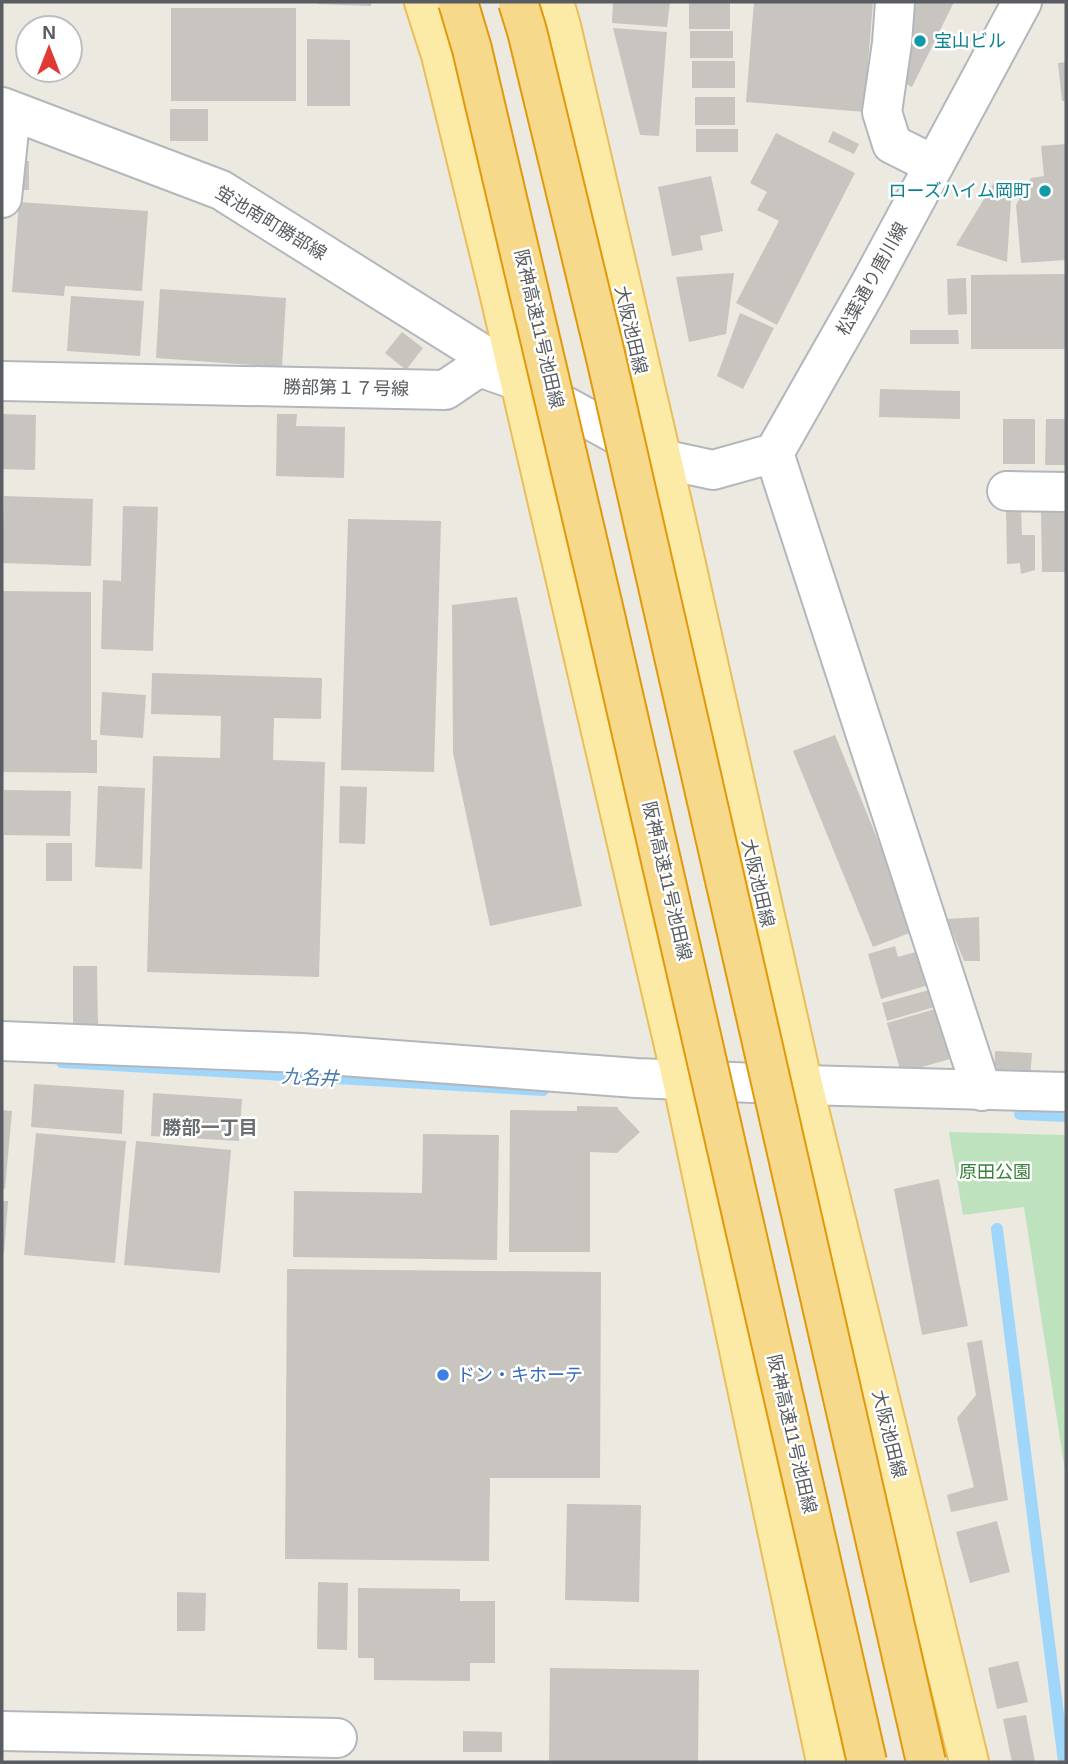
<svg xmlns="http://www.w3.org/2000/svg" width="1068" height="1764" viewBox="0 0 1068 1764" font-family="Helvetica,'Noto Sans JP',sans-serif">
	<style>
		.green { fill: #bee2be }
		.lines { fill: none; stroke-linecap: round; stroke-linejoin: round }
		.stream { stroke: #a1d6fb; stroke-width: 12 }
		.building { fill: #c8c5c0 }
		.minor-casing { stroke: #b3b7bb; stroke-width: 42 }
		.major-casing { stroke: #eabe5b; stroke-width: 42 }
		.minor { stroke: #fff; stroke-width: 38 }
		.major { stroke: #fbeba6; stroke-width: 38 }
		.highway-bridge-casing { stroke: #e1990b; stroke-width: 42; stroke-linecap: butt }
		.highway-bridge { stroke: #f7d98c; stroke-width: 38 }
		.culture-dot { fill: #0f9aa8; stroke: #fff; stroke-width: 2.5 }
		.shop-dot { fill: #3f7fe0; stroke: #fff; stroke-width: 2.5 }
		.labels { text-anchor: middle; stroke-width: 5; stroke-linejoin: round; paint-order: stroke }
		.culture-label { font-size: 18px; fill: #0d838f; stroke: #fff; text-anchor: start }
		.street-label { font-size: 18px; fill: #595d61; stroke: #fff }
		.park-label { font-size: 18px; fill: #38813a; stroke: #fff }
		.shop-label { font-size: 18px; fill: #366cbe; stroke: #fff; text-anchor: start }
		.water-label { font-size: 19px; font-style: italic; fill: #4177ab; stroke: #fff }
		.neighbourhood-label { font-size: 19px; font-weight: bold; fill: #6a6f73; stroke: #fff }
	</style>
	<rect width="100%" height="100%" fill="#ece9e0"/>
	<!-- green -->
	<path class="green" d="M949,1132l117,3v342l-42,-270 -61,8z"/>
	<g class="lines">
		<!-- stream -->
		<g class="stream">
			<path d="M62,1062l481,28"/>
			<path d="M1020,1114l46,2"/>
			<path d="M997,1229l67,533"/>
		</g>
	</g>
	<!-- building -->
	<g class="building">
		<path d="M317,2h54v4l-54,-2z"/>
		<path d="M613,2h57l-3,25 -55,-4z"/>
		<rect x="689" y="2" width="41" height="27"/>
		<path d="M754,2h119l-9,110 -118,-10z"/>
		<path d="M913,2h41l-42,85 -13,-7z"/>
		<rect x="171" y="8" width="125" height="93"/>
		<path d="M613,28l54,4 -8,104 -19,-1z"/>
		<rect x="690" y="31" width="43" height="27"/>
		<path d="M307,39l43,1v66h-43z"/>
		<rect x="692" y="61" width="43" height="27"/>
		<path d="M1066,62v39h-4l-4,-38z"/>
		<rect x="695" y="97" width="40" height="28"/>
		<rect x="170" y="109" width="38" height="32"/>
		<rect x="696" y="129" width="42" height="23"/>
		<path d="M833,131l26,13 -5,10 -26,-12z"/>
		<path d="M776,133l79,40 -78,152 -41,-22 43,-82 -22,-11 10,-18 -17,-9z"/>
		<path d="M1066,144v116l-45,3 -5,-58 15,-27 13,-2 -3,-30z"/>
		<rect x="12" y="161" width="17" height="29"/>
		<path d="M711,176l12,55 -23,5 3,14 -31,6 -14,-69z"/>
		<path d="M995,181l17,4 -5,77 -51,-17z"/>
		<path d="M19,202l129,9 -6,80 -77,-5 -1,10 -52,-4z"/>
		<path d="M734,273l-8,61 -37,8 -13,-65z"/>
		<path d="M1066,274v75h-95v-74z"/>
		<path d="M966,278l1,36 -19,1 -1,-36z"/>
		<path d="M160,289l126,9 -4,69 -126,-9z"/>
		<path d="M71,296l73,5 -4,55 -73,-5z"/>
		<path d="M740,313l34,15 -31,61 -26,-13z"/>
		<path d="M910,330h48l1,14h-49z"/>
		<path d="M402,332l21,16 -17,22 -21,-17z"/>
		<path d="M880,389l80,2v28l-81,-2z"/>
		<path d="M2,414l34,1 -1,55 -33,-1z"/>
		<path d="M277,414h20l-1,12 49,1 -1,51 -68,-2z"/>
		<rect x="1003" y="419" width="32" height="45"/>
		<path d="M1046,419h20v46h-21z"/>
		<path d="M4,496l89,3 -2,67 -89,-3z"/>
		<path d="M123,506l35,1 -5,144 -52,-2 2,-69 18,1z"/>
		<path d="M1006,508h15l1,27h13v35l-14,4 -1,-11 -13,1z"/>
		<path d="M1041,512h25v60h-24z"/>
		<path d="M348,519l93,2 -7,251 -93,-2z"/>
		<path d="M2,591l89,1v148h6v33l-95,-1z"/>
		<path d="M517,597l65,309 -92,20 -37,-173 -1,-148z"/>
		<path d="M152,673l170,5 -1,41 -47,-1 -1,42 52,2 -6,215 -172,-5 6,-216 67,2 1,-42 -70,-2z"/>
		<path d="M102,692l44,3 -3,43 -43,-3z"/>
		<path d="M835,735l80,196 -42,16 -80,-196z"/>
		<path d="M98,786l47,2 -3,81 -47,-2z"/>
		<path d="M340,786l27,1 -2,57 -26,-1z"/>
		<path d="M4,790l67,1 -1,45 -66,-1z"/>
		<rect x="46" y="843" width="26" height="38"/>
		<path d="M979,917l1,44h-16l-17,-42z"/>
		<path d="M895,946l3,11 21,-6 10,34 -48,14 -13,-45z"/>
		<path d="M73,966h24l1,62h-25z"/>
		<path d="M929,990l5,17 -47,14 -5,-18z"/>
		<path d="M935,1009l15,50 -49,14 -14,-50z"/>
		<path d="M995,1051l37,2 -2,25 -36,-3z"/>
		<path d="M34,1084l90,6 -2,44 -91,-7z"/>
		<path d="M153,1093l89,6 -3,42 -88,-5z"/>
		<path d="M577,1106l41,1v2l22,23 -23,21 -27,-1v100h-81l1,-142 67,1z"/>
		<path d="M2,1110l10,1 -7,78 -3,-1z"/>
		<path d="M36,1133l90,8 -11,122 -91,-8z"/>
		<path d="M423,1134l76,1 -2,125 -204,-3 1,-66 128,2z"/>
		<path d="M136,1141l95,9 -11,123 -96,-8z"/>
		<path d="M939,1179l29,147 -46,9 -28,-146z"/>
		<path d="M2,1201h6l-4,52h-2z"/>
		<path d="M287,1269l314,3 -1,206h-110l-1,83 -204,-2z"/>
		<path d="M982,1340l26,160 -57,12 -4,-17 27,-8 -17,-69 19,-23 -9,-52z"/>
		<path d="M567,1504l74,1 -2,97 -74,-2z"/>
		<path d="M997,1521l13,51 -40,11 -14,-51z"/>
		<path d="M318,1582l30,1 -1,67 -30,-1z"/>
		<path d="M358,1588l102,1v12h35v62h-25v18l-96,-1v-22h-16z"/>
		<path d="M177,1592l29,1 -1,38h-28z"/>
		<path d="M1018,1661l10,41 -31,7 -9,-41z"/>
		<path d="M550,1668l149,2 -1,92h-149z"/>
		<path d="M1026,1715l9,47h-23l-9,-43z"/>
		<path d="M463,1731l39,1v20h-39z"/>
	</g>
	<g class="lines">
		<defs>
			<g id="minor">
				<path d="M895,2l-3,41 -10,69 10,32 42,21"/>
				<path d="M2,107l219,83 255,160 33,23"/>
				<path d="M2,198l9,-87"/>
				<path d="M2,381l443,9 34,-23 40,14 143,78 51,11 61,-17 95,-167 153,-284"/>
				<path d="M774,453l208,638"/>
				<path d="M1007,491l59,1"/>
				<path d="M2,1041l300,12 334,25 167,7 263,7"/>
				<path d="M2,1731l335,7"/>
			</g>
			<g id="major">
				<path d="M424,2l17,53 58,237 183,788 144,682"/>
				<path d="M554,2l7,24 113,485 129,574 166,677"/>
			</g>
		</defs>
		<!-- minor casing -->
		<use href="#minor" class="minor-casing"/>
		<!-- major casing -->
		<use href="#major" class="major-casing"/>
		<!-- minor -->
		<use href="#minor" class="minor"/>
		<!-- major -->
		<use href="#major" class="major"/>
		<defs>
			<g id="highway-bridge">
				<path d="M458,2l14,47c136,570 265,1142 395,1713"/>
				<path d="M518,2l9,29 79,327 320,1404"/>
			</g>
		</defs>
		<!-- highway-bridge casing -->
		<use href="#highway-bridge" class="highway-bridge-casing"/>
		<!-- highway-bridge -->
		<use href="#highway-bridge" class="highway-bridge"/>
	</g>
	<!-- markers -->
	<g class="culture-dot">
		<circle cx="920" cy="41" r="7"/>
		<circle cx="1045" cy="191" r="7"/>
	</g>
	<circle class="shop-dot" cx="443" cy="1375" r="7"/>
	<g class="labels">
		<!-- culture labels -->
		<g class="culture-label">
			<text x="934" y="47">宝山ビル</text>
			<text x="1031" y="197" text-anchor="end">ローズハイム岡町</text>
		</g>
		<!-- street labels -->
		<g class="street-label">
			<text transform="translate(271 223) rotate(31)" y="6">蛍池南町勝部線</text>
			<text transform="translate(872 279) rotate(-61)" y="6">松葉通り唐川線</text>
			<text transform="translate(539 329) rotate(77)" y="6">阪神高速11号池田線</text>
			<text transform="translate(631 330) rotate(77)" y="6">大阪池田線</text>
			<text transform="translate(346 388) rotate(1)" y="6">勝部第１７号線</text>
			<text transform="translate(667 881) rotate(77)" y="6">阪神高速11号池田線</text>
			<text transform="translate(758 883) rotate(77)" y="6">大阪池田線</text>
			<text transform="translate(792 1434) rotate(77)" y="6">阪神高速11号池田線</text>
			<text transform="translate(889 1434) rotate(76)" y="6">大阪池田線</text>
		</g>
		<!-- park labels -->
		<g class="park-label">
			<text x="995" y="1178">原田公園</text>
		</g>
		<!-- shop labels -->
		<g class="shop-label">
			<text x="457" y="1381">ドン・キホーテ</text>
		</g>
		<!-- water labels -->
		<g class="water-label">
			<text transform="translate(310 1077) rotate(3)" y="7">九名井</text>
		</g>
		<!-- neighbourhood labels -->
		<g class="neighbourhood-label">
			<text x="210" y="1134">勝部一丁目</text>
		</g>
	</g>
	<!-- border -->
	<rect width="1068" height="1764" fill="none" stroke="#595d61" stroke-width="7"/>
	<!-- north arrow -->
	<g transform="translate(49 49)"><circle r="33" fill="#ffffff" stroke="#bdbec0" stroke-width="2"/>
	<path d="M0-5L12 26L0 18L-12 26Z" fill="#e03b32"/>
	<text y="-10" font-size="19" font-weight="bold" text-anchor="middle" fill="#595d61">N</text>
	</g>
</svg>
